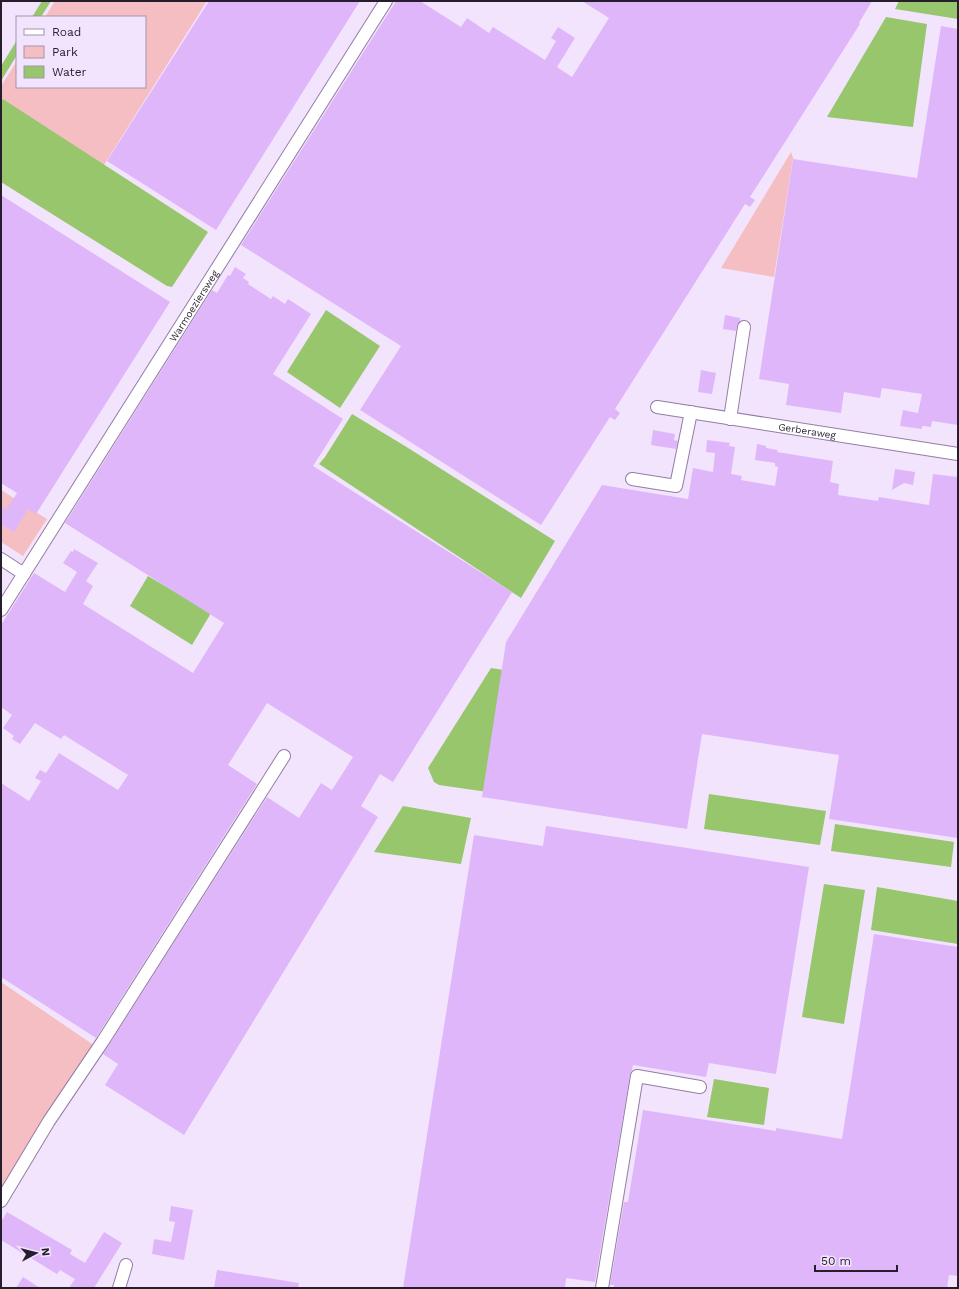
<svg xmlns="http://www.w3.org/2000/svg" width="959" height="1289" viewBox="0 0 959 1289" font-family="'Work Sans',sans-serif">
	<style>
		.green { fill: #f5bec3 }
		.water { fill: #97c66d }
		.building { fill: #dfb6fa }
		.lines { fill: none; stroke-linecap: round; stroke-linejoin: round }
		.minor-casing { stroke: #947da4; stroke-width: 14 }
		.minor { stroke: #fff; stroke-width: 12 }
		.labels { text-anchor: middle; stroke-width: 3; stroke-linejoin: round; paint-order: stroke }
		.street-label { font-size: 10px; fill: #261d2d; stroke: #f3e4fe }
	</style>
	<rect width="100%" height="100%" fill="#f3e4fe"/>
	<!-- green -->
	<g class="green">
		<path d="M55,1h152l-103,164 -101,-66 -2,2v-15l16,-25v26h128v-70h-100z"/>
		<path d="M791,152l2,6 -19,119 -53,-9z"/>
		<path d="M1,490l46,29 -24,37 -22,-14z"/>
		<path d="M1,982l97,66 -97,154z"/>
	</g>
	<!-- water -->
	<g class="water">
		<path d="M42,1h9l-10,16h-9z"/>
		<path d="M899,1h59v18l-63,-10z"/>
		<path d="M886,17l41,7 -14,103 -86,-10z"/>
		<path d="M17,40v15l-16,26v-15z"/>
		<path d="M3,99l205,133 -36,55 -5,-1 -166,-104v-81z"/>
		<path d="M326,310l54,36 -40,62 -53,-36z"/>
		<path d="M352,414l53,32 150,95 -34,57 -202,-134 6,-7z"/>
		<path d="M148,576l63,37 -19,32 -62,-39z"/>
		<path d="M491,668l51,8 -20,121 -83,-12 -5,-3 -6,-14z"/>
		<path d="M709,794l117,17 -6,34 -116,-16z"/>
		<path d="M403,806l68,12 -10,46 -87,-12z"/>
		<path d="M835,824l119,18 -3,25 -120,-16z"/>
		<path d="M824,884l41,6 -21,134 -42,-7z"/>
		<path d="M877,887l81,14v43l-87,-14z"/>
		<path d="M714,1079l55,9 -5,37 -57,-8z"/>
	</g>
	<!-- building -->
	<g class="building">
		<path d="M209,1h151l-144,229 -109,-69z"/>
		<path d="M396,1h24l41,26 6,-9 22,15 4,-6 52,33 11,-19 -5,-3 7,-11 17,11 -18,29 15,10 37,-59 -27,-17h290l-13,22 1,1 -110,173 5,3 -5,7 -5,-3 -130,205 5,4 -5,7 -5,-3 -69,108 -181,-115 41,-64 -160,-101z"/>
		<path d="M941,26l17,3v396l-26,-4 -1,6 -9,-1v3l-22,-3 3,-16 15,3 4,-19 -40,-6 -2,10 -36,-6 -3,21 -55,-8 3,-21 -30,-5 34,-220 124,19z"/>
		<path d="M1,195l169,107 -134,212 -8,-5 -14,23 -13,-8v-17l5,3 11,-17 -16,-10z"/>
		<path d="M235,267l11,7 -3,4 6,4 -1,2 23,15 2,-3 12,8 3,-5 23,15 -38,60 70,45 -30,47 199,126 -119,190 -13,-8 -19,32 17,11 -194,318 -79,-50 13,-21 -15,-10 164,-257 32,21 22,-35 11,7 21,-33 -86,-54 -39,62 29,19 -161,254 -95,-61v-194l28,18 12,-20 -6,-3 5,-8 6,3 13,-20 59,37 10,-15 -64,-40 -3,4 -26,-16 -15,21 -8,-5 2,-3 -11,-8 9,-13 -11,-8v-82l33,-52 31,19 12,-20 -14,-9 8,-12 2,1 1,-3 24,14 -12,18 7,5 -10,18 110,69 31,-50 -159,-100 147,-233 5,3 11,-18 2,1z"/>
		<path d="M725,315l15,3v3l-3,5 -1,5 -13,-2z"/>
		<path d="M701,370l15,3 -4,21 -14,-2z"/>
		<path d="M653,430l22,4 -1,6 4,1 -2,8 -25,-4z"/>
		<path d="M707,440l23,3 -1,3 6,1 -4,27 11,2 -1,4 34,6 3,-19 -3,-1v-3l-20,-3 2,-16 9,2v2l12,2 -1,2 56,9 -3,21 9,2 -1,11 40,6 1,-4 50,8 4,-31 25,3v361l-129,-19 10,-64 -137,-21 -15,95 -205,-32 24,-155 96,-157 86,14 5,-31 20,4 2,-19 -9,-1z"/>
		<path d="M895,469l20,3 -2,13 -9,-2 -12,7z"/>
		<path d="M546,826l263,41 -33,207 -67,-11 -3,14 -73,-12 -1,5 -2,5 -35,207 -29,-4 -1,10h-162l71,-453 69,11z"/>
		<path d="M874,934l84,13v329l-9,-1 -2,13h-333v-3h-4l14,-83h4l15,-92 133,21v-3l66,11z"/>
		<path d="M171,1206l22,4 -9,50 -32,-6 2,-15 17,3 4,-20 -6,-1z"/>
		<path d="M7,1212l65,38 -2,4 15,9 19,-31 18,11 -28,45h-25l6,-9 -15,-9 -3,4 -56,-34v-18z"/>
		<path d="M217,1270l82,13 -1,5h-84z"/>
		<path d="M23,1277l17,11h-24z"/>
	</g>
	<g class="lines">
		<defs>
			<g id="minor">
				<path id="s1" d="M657,407l301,47"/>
				<path d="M730,419l14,-92"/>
				<path d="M632,479l44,7 15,-74"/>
				<path d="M1,559l23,15"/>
				<path id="s2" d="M1,610l385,-609"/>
				<path d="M1,1201l48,-80 54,-80 181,-285"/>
				<path d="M119,1288l7,-23"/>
				<path d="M602,1288l35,-212 63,11"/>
			</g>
		</defs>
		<!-- minor casing -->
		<use href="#minor" class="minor-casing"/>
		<!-- minor -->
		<use href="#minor" class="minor"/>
	</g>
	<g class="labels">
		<!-- street labels -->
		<g class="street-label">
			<text dy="4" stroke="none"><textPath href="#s2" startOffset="360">Warmoeziersweg</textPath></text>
			<text dy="4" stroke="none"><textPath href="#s1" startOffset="152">Gerberaweg</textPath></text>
		</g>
	</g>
	<!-- border -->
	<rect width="959" height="1289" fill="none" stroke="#261d2d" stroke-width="4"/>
	<!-- legend -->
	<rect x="16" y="16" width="130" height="72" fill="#f3e4fe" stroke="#a194aa"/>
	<rect x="24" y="29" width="20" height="6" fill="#ffffff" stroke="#a194aa"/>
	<text x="52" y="36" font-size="12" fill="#261d2d">Road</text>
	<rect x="24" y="46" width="20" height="12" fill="#f5bec3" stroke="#a194aa"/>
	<text x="52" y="56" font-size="12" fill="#261d2d">Park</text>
	<rect x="24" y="66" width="20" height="12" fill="#97c66d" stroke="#a194aa"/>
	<text x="52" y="76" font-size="12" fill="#261d2d">Water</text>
	<!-- north arrow -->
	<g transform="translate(36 1253) rotate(83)" stroke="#f3e4fe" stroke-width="3" paint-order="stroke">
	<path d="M0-3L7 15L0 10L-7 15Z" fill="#261d2d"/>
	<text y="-6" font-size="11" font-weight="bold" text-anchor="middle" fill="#261d2d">N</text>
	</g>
	<!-- scale -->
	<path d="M815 1265v6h82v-6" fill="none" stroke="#261d2d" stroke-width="2"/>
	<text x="821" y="1265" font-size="12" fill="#261d2d" stroke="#f3e4fe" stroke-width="3" paint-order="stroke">50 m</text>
</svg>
